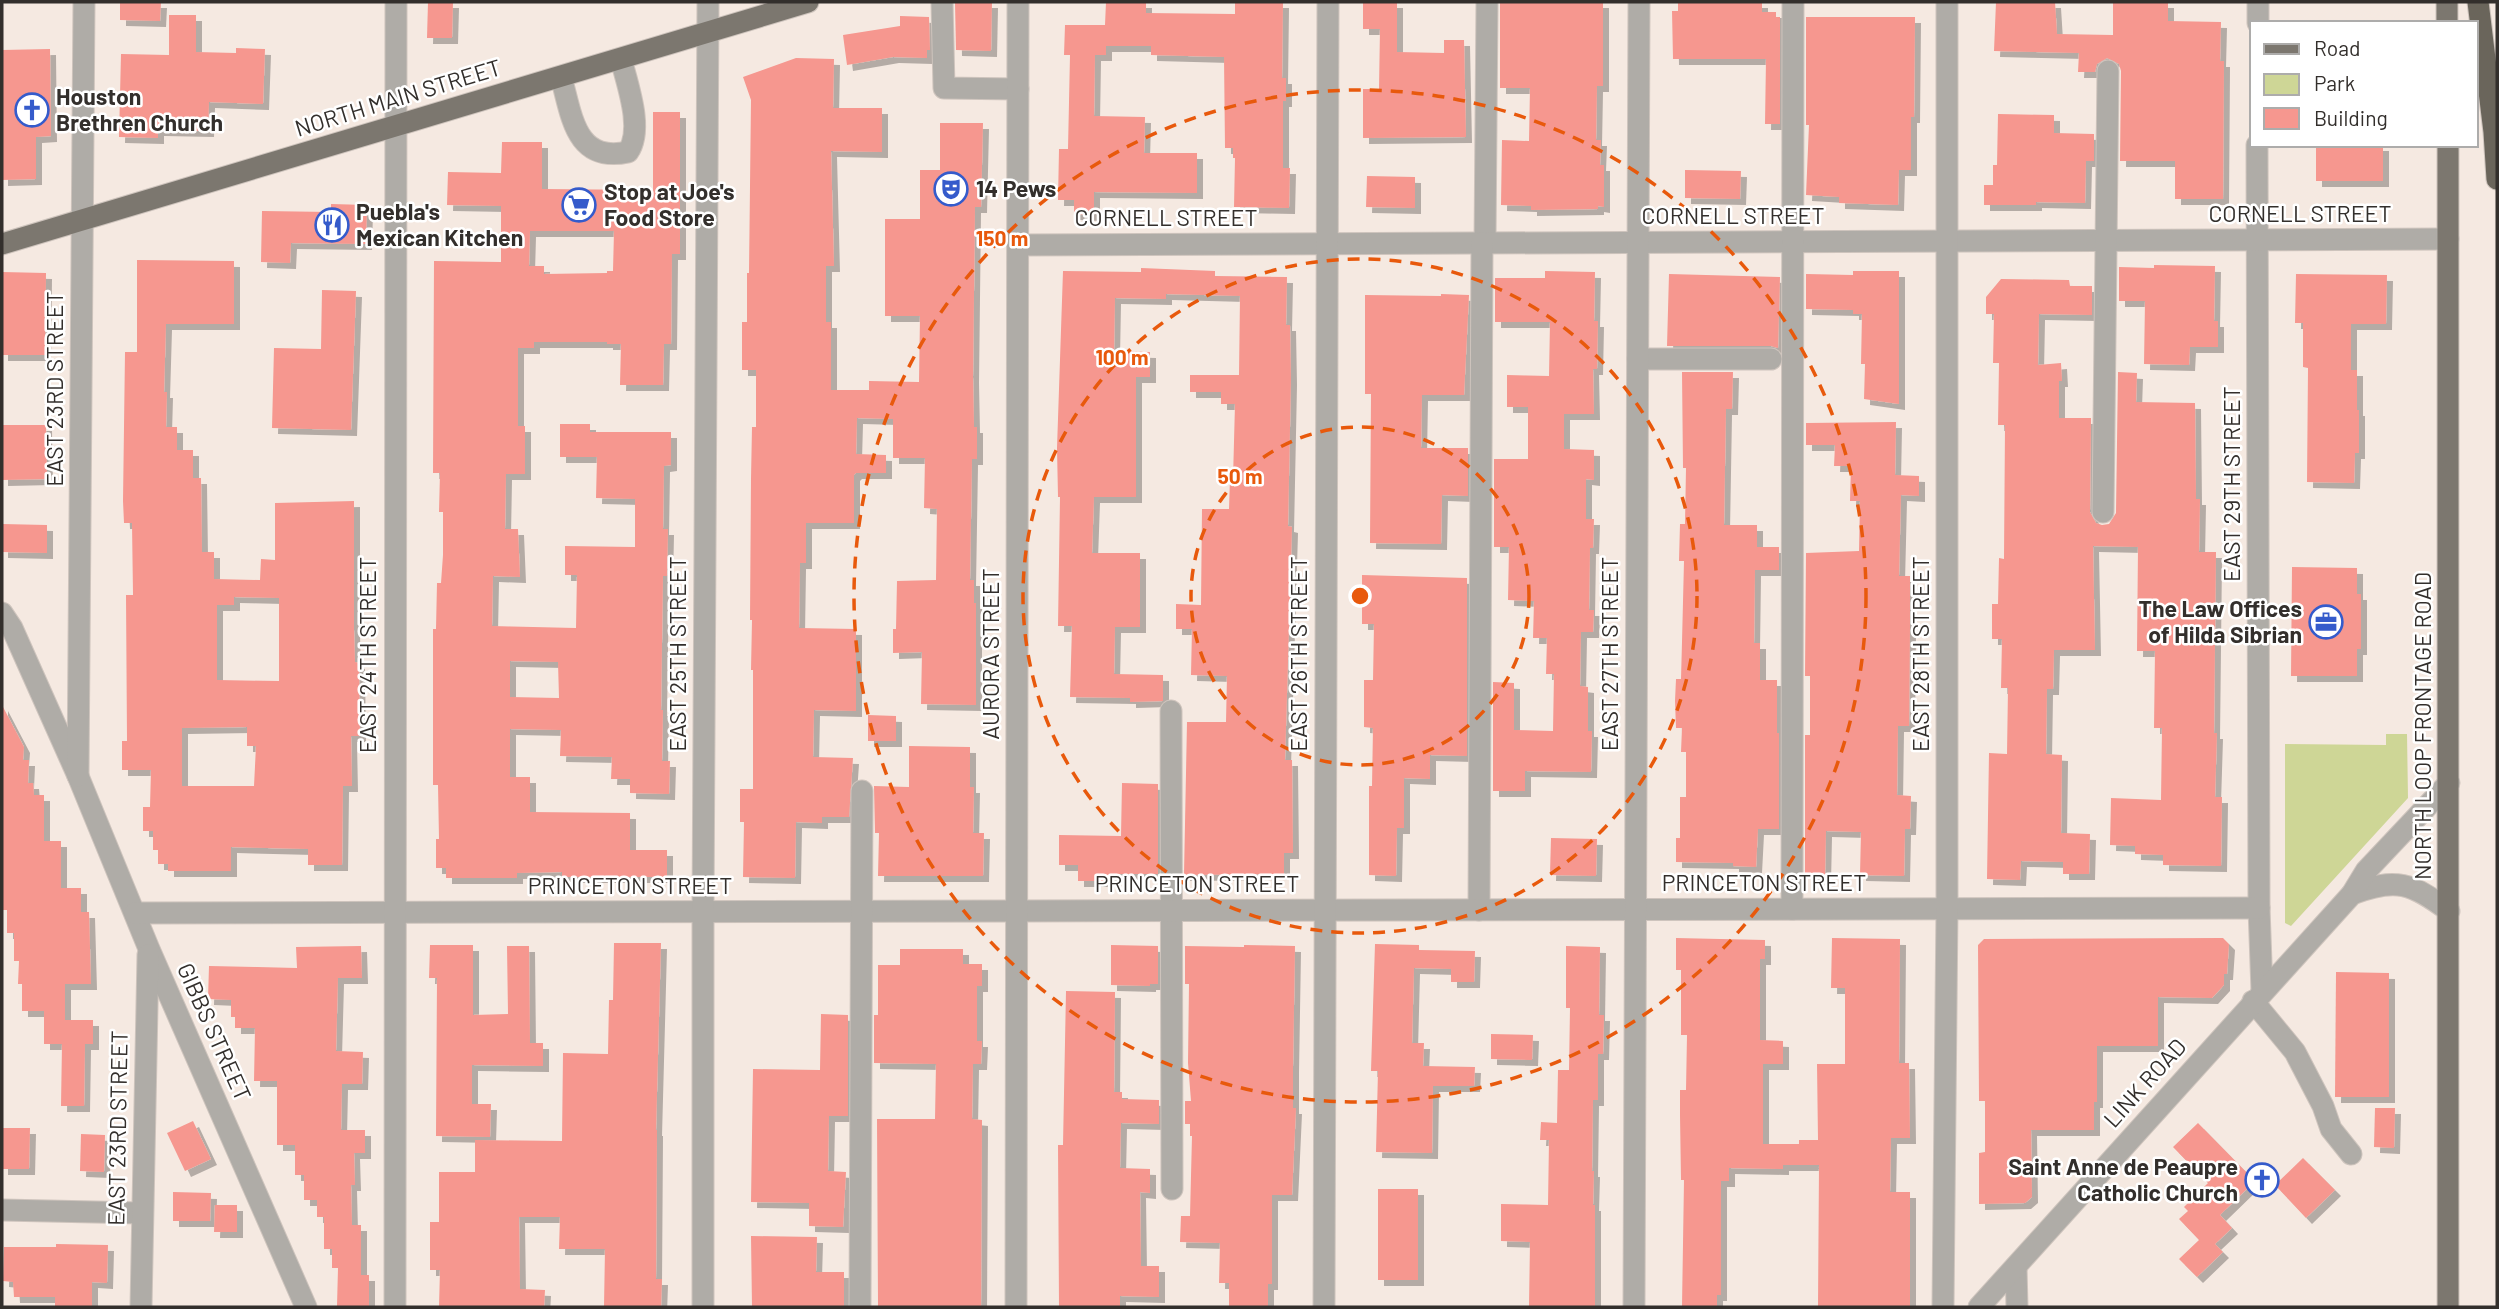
<svg xmlns="http://www.w3.org/2000/svg" width="2499" height="1309" viewBox="0 0 2499 1309" font-family="Barlow,sans-serif">
	<style>
		.green { fill: #ced696 }
		.building { fill: #f6978f; fill-rule: evenodd; filter: url(#shadow) }
		.lines { fill: none; stroke-linecap: round; stroke-linejoin: round }
		.minor-casing { stroke: #cec4bd; stroke-width: 23 }
		.major-casing { stroke: #cec4bd; stroke-width: 23 }
		.highway-casing { stroke: #cec4bd; stroke-width: 23 }
		.minor { stroke: #afaca7; stroke-width: 21 }
		.major { stroke: #7c776f; stroke-width: 21 }
		.highway { stroke: #6a655b; stroke-width: 21 }
		.ring { fill: none; stroke: #e8590c; stroke-width: 3.5; stroke-dasharray: 12 9 }
		.labels { text-anchor: middle; stroke-width: 5; stroke-linejoin: round; paint-order: stroke }
		.poi-label { font-size: 23px; font-weight: bold; fill: #332f2c; stroke: #fff; text-anchor: start }
		.street-label { font-size: 23px; fill: #332f2c; stroke: #fff }
		.centre { fill: #e8590c; stroke: #fff; stroke-width: 3.5 }
		.ring-label { font-size: 21px; text-anchor: middle; font-weight: bold; fill: #e8590c; stroke: #fff; stroke-width: 5; stroke-linejoin: round; paint-order: stroke }
	</style>
	<defs>
		<filter id="shadow"><feDropShadow dx="6" dy="6" stdDeviation="0" flood-color="#0004"/></filter>
	</defs>
	<rect width="100%" height="100%" fill="#f5e9e1"/>
	<!-- green -->
	<path class="green" d="M2386,734h21l1,64 -117,128 -6,-3v-179l101,1z"/>
	<!-- building -->
	<g class="building">
		<path d="M120,2h41l-1,19 -40,-1z"/>
		<path d="M428,2h25l-1,36h-25z"/>
		<path d="M955,2h37l-1,49 -35,-1z"/>
		<path d="M1106,2h40v11l89,1v-12h48l-1,76h4v23h-3v67h7l-1,40 -55,-1 1,-49h-2v-10h-8l-1,-91 -73,-2v-9h-45v9h-11l-1,61 51,1 -1,36h53v40l-103,-1v23l-20,-1v-14h-16l1,-51h9l2,-94h-6l1,-30h40z"/>
		<path d="M1363,2h34v50l47,1v-13h20l2,97 -103,1v-49h16l1,-60h-17z"/>
		<path d="M1500,2h103v84h-6l-1,54h5l-1,25h4v42l-6,-1v3l-67,1v-4l-30,-1 1,-65 27,1 1,-53h-30z"/>
		<path d="M1678,2h84v10h14v5h4v107h-15l1,-65h-93l-1,-48h6z"/>
		<path d="M1996,2h59l2,32 56,1v-33h55v19l53,1 -1,39h4l-1,138h-48v-38h-55l1,-90 -2,-7 -12,-6 -10,6 -2,8h-17l1,-19 -85,-2z"/>
		<path d="M169,15h27v37l40,1v-5l29,1 -2,55 -54,-2 -1,29 -50,-1v8l-39,-1 2,-83 48,1z"/>
		<path d="M900,16l29,1 1,33h-3v8l-34,-1 -46,8 -4,-30 57,-9z"/>
		<path d="M1806,17h109l-1,100h-3v53h-12l-1,35 -59,-2v-6l-33,-2 3,-70h-3z"/>
		<path d="M50,49l1,87 -15,1v42l-34,1v-130z"/>
		<path d="M796,58l38,1 -1,49h49v44l-51,-1 3,115h-8v56h5v68h38v-9l50,1 1,-66h-35v-97h35v-49h20v-47h43l-2,84h-6l-2,170 1,50h3v32h-5l-2,121h4v23h2v102l-55,-1 1,-52 -29,1v-24h3l1,-48 39,-1 1,-71 -13,-1 1,-50h-32v-39l-36,-1 -1,36 30,1v18h-30l-2,2v48h-48v40h-6l-1,65 57,1v82l-42,-1 -1,47 40,1 -4,59h-27v6l-26,-1 -1,56 -52,-1 1,-55h-4v-33h13v-119h-2l1,-50h-2l1,-141 1,-52h4v-57h-14v-48h5v-49h2l2,-173 -8,-23z"/>
		<path d="M653,112h27v142h-8l-1,90h-7l-1,41h-43l1,-41h-14v-2h-73v6h-16v78h7v48h-19l-1,55h13l2,48 -27,-1 -1,50 84,2 1,-53h-12v-29l70,1v-48l-39,-1 1,-41h-37v-33h30v8h81v33l-7,1 -1,63h5l-1,47h-4l-2,134h2l-1,51h8l-1,33 -39,-1v-14h-19l1,-22 -52,-1 1,-26 -51,-1v48h20v35l100,1v37h37v27h-105v-5l-45,1v5h-71v-10h-10v-29h3l-1,-54h-5v-156h3l1,-46h4l2,-28v-43h-4l1,-39h-7l1,-212 67,1v-56l-54,-1 1,-33 53,1 1,-31h40v47l111,1zM530,231h84l-1,40h-6v2l-63,1v-8h-15zM510,661l48,1 1,36 -49,-1z"/>
		<path d="M1998,114l56,1v18l40,1v27h-8l-1,42 -49,-1v3h-52v-20h9v-20h4z"/>
		<rect x="2316" y="145" width="67" height="36"/>
		<path d="M1685,170l56,1 -1,28 -55,-1z"/>
		<path d="M1367,176l48,1v31l-49,-1z"/>
		<path d="M331,204l36,1 -1,39 -75,-1 -1,20 -29,-1 1,-51 69,1z"/>
		<path d="M137,260l97,1v63h-68l-2,68h3l-1,35h11v23h16v28h8l1,74h12v27l46,1 1,-21 14,1v-57l79,-2v129l1,32 4,1 1,73h-9l1,50h-9l-1,79h-34v-16l-77,-2v24h-63v-7h-10v-14h-5v-19h-10v-24h7l1,-37h-29v-29h5l-1,-146h7l-1,-72h-8l-1,-22 2,-149h12zM234,597l45,1v83l-62,-1v-75h17zM247,727v19h9l-2,40h-72v-58z"/>
		<path d="M2154,265l61,1 -1,55h4v26h-28l-1,18 -45,-1 1,-63h-26v-34l35,1z"/>
		<path d="M1141,268l74,3v5l72,1 -1,48h4l1,54 -3,147 4,1 -7,233h7l1,93h-9v21l-100,1 3,-153h39l1,-46 -36,-1 1,-46h-16v-25l25,1 1,-96h27l1,-31 3,1 2,-75h-14v-12h-31v-17h49l1,-79 -74,-2v5l-51,-1 -1,53 36,1v25h-14v120h-42l-2,56h48v74h-25l-1,47 49,1v26l-33,1v-4l-60,-1 2,-71h-14l2,-129h-2l-1,-49 6,-177 78,1z"/>
		<path d="M1545,271l50,1 -1,49h4l-1,48h-4l1,45h-30v35l30,1v30l-8,-1v40h8l-1,29h-3l-1,62h5l-1,22h-12l-1,54 8,1v44h4l-1,41 -66,-1v20h-32v-109l21,1v47l39,1 1,-57h-8l1,-36h-14l1,-37 -26,-1 1,-53h-15v-88h34v-52h-21v-32l42,1 1,-54h-55v-44h50z"/>
		<path d="M1853,271h46v133l-35,-5 1,-35h-4l1,-50h-9v-4l-47,-1v-35l47,1z"/>
		<path d="M2,272l44,1 -1,82h-43z"/>
		<path d="M1669,274l111,3 -2,71 -7,-2h-104z"/>
		<path d="M2296,274l91,1 -1,49h-35v46h6v40h2v43h-4l-1,30 -47,-1 1,-114 -5,-1v-44h-8z"/>
		<path d="M2001,279l68,1 1,6h22v29l-53,-1 -1,51 23,-2 1,18h-3v37h32l-1,94 6,11 6,2 7,-1 7,-11 2,-141 19,1 -1,29 59,1 1,96h4l-1,53h17l-2,181h3l-2,64h7l-1,69 -58,-1v-10l-28,-1v-8l-25,-1 1,-47 50,2 1,-72h-8l1,-77h-18l1,-104 -45,-1 2,104h-41l-1,39h-6l-1,65 16,1 -1,78 29,1 -1,40h-26v-12l-42,-1 -1,19 -33,-1 2,-126 18,1 1,-66h-7l1,-49h-10v-35h6l1,-46 5,1 1,-134h-7l1,-62h-6l1,-49h-8v-17z"/>
		<path d="M322,290l34,1 -5,139 -79,-2 2,-80 47,1z"/>
		<path d="M1441,294l28,1 -5,100h-42l-1,53h47v48l-26,-1 -1,49 -71,-1 1,-149h-6v-99l76,1z"/>
		<path d="M1682,372h51l-1,37h-6l-2,116h33v22h22v23h-24l-1,73h6v37h17v53h2v96h-21l-2,38 -23,-1v-3l-57,-1v-24h4v-41h6v-45h-5l1,-24h-6l-1,-27 1,-22h5l1,-37 2,-81h-5l1,-37h5l1,-56h-3z"/>
		<path d="M1896,422l-1,53 24,1v20l-18,-1 -2,81h11v51l-1,99h-11l-1,69 14,1 -1,33h-5l-1,47 -44,-1 1,-43 -35,-1 -1,46h-20v-142h5v-59h-5l1,-123 53,-2 1,-50h-10l1,-35h-17l1,-21h-29v-22z"/>
		<path d="M2,425h44l1,54 -45,1z"/>
		<path d="M2,524l45,1v28l-45,-1z"/>
		<path d="M2292,567l65,1v26h4v55h-4v27h-66z"/>
		<path d="M1362,575l105,3v178l-37,-1v24l-26,-1v50h-7l-1,48 -27,-1v-89h3l1,-58 -9,-1v-47h9l1,-56h-12z"/>
		<path d="M2,705l22,42 -1,13h6l-1,23h5l1,12h10v46h17v47h20v24h8l2,72h-26v36h28v24h-8l-1,62h-23l1,-62h-18v-33h-22v-27h-4l1,-23h-5v-28h-7v-23h-5z"/>
		<path d="M868,715l28,1v25h-28z"/>
		<path d="M909,746l61,1v40h4l-1,46h11l-1,43h-105l1,-43h-4l-1,-47 35,1z"/>
		<path d="M1122,783l36,1v90h-46v7h-34v-16h-19v-30l62,1z"/>
		<path d="M1551,838l46,1 -1,37 -46,-1z"/>
		<path d="M1676,938l89,2v19h-5v81l23,1v23h-20v80h36v-4h19l-1,-76h28v-76h-14l1,-50 68,1 -1,124h10l1,75h-19l-1,54h20v115h-92l1,-142h-36v4l-54,-1v13h-8v114h-4v12h-35l2,-127h-3l-1,-65v-25h6l1,-55h-6v-65h-5z"/>
		<path d="M2223,938l6,6 -2,30h-3v11l-12,13 -54,-1v49h-61v56h-3v28h-63l1,67 -7,6 -46,1v-51l6,-1v-51h-6l-1,-156 6,-6z"/>
		<path d="M614,943h47l-5,187h1l-1,149h6l-1,28h-57l1,-58h-46l1,-32h-41l1,72 25,1 -1,17h-105l1,-37h-10v-48h9v-50h36v-32l87,1 1,-88 45,1 1,-54h4z"/>
		<path d="M1375,944l44,1v5l56,1 -1,31h-23v-13l-37,-1 -2,75h12l-1,23 52,1 -1,19h-41l-1,67 -56,-1 2,-81h-7z"/>
		<path d="M430,945h43v70l35,-1 -1,-68h22l1,97h13v23l-71,-1v39h19l-1,33 -54,-1 1,-158h-8z"/>
		<path d="M1111,945l47,1v38h-8v2l-39,-1z"/>
		<path d="M1244,945l51,1 -2,121v41h3l-4,87h-20v89h-4v23h-39v-24h-10l1,-40 -40,-1 1,-26h9l2,-80h-2v-12h-5v-23h6l-3,-38 1,-79h-4v-38l59,1z"/>
		<path d="M361,946l1,32h-24l-2,73 27,1 -1,32h-20l-1,46h24v23h-11l1,32h-4l1,40h9v50h8v31h-32l1,-38h-6v-19h-8v-32h-7v-17h-13v-25h-9v-30h-18v-64h-23l1,-53h-20v-11h-4v-17l-23,-1 1,-33 88,2 -1,-21z"/>
		<path d="M1566,946l34,1 -1,68h5l-1,39h-5v46h-5l-1,71h2l-1,34h2v102h-66l1,-65 -29,-1v-37l47,1 1,-65h-9l1,-18 16,1 1,-53h11l1,-62h-4z"/>
		<path d="M900,949h63v15h19v22h-5v55h5l-1,23h-8l-1,55 10,1 -1,187h-103l-1,-188h58l1,-55 -62,-1v-48h4v-50h22z"/>
		<path d="M2336,972l53,1v124h-54z"/>
		<path d="M1066,991l49,1 -1,100h8v7l37,1v24l-38,-1 -1,45 30,1v24l-10,-1 1,74h18v31l-39,-1v11h-61l-1,-162h5z"/>
		<path d="M821,1014l27,1v101h-19l-1,55 18,1 -3,55 -34,-1v-23l-58,-1 2,-133 67,1z"/>
		<path d="M1491,1034l42,1 -1,25 -41,-1z"/>
		<path d="M2375,1108h20l-1,40 -20,-1z"/>
		<path d="M193,1121l18,38 -26,12 -18,-38z"/>
		<path d="M2198,1123l57,58 -35,34 12,13 -17,16 8,8 -26,25 -18,-18 20,-19 -20,-21 9,-8 -4,-4 24,-24 -35,-36z"/>
		<path d="M2,1128h28l-1,41h-27z"/>
		<path d="M81,1134l24,1 -1,37 -24,-1z"/>
		<path d="M2303,1158l32,32 -29,28 -31,-33z"/>
		<rect x="1378" y="1189" width="40" height="91"/>
		<path d="M173,1192l38,1 -1,28h-37z"/>
		<path d="M215,1205h22v27h-23z"/>
		<path d="M751,1236l66,1 -1,35h28v35h-92z"/>
		<path d="M56,1244l52,1 -1,38 -15,-1v25l-37,-1v-9h-41l-1,-15 -10,-1 1,-34h52z"/>
	</g>
	<g class="lines">
		<defs>
			<g id="minor">
				<path d="M942,2l2,86 74,1"/>
				<path d="M2258,23v-21"/>
				<path d="M561,77c11,39 14,86 67,75 16,-23 -1,-68 -7,-93"/>
				<path d="M2257,145l2,763 3,83"/>
				<path d="M1485,243l2,-241"/>
				<path d="M1018,245l1430,-6"/>
				<path d="M1638,359h133"/>
				<path d="M2103,512l5,-441"/>
				<path d="M2,613l10,15 66,148 71,173 157,358"/>
				<path d="M1171,711l1,478"/>
				<path d="M78,776l6,-774"/>
				<path d="M2352,894c44,-17 60,-11 97,17"/>
				<path d="M1792,909l1,-907"/>
				<path d="M1479,910l3,-667"/>
				<path d="M135,913l2124,-5"/>
				<path d="M2253,1001l42,51 28,54 8,23 20,25"/>
				<path d="M2,1210l139,3"/>
				<path d="M2016,1267l1,40"/>
				<path d="M141,1307l7,-352"/>
				<path d="M395,1307l1,-1305"/>
				<path d="M703,1307v-395l5,-910"/>
				<path d="M860,1307l2,-516"/>
				<path d="M1016,1307l2,-1305"/>
				<path d="M1324,1307l4,-1305"/>
				<path d="M1634,1307l5,-1305"/>
				<path d="M1943,1307l4,-399v-906"/>
				<path d="M1979,1307l373,-413 14,-23 83,-88"/>
			</g>
			<g id="major">
				<path d="M2447,2v21"/>
				<path d="M2448,145v1162"/>
				<path d="M2,244l806,-242"/>
			</g>
			<path id="highway" d="M2478,2l16,130 3,47"/>
		</defs>
		<!-- minor casing -->
		<use href="#minor" class="minor-casing"/>
		<!-- major casing -->
		<use href="#major" class="major-casing"/>
		<!-- highway casing -->
		<use href="#highway" class="highway-casing"/>
		<!-- minor -->
		<use href="#minor" class="minor"/>
		<!-- major -->
		<use href="#major" class="major"/>
		<!-- highway -->
		<use href="#highway" class="highway"/>
	</g>
	<!-- distance rings -->
	<g class="ring">
		<circle cx="1360" cy="596" r="169"/>
		<circle cx="1360" cy="596" r="337"/>
		<circle cx="1360" cy="596" r="506"/>
	</g>
	<!-- icons -->
	<defs>
		<symbol id="church-ring" viewBox="-11 -11 22 22"><circle r="9.5" fill="#fff" stroke="#355bcb" stroke-width="1.5"/><path d="M-1.2-6h2.4v3.5h3.3v2.4h-3.3V6h-2.4V-.1h-3.3v-2.4h3.3Z" fill="#355bcb"/></symbol>
		<symbol id="theatre-ring" viewBox="-11 -11 22 22"><circle r="9.5" fill="#fff" stroke="#355bcb" stroke-width="1.5"/><path d="M-5-5.5Q0-4 5-5.5V0Q5 5 0 6Q-5 5-5 0ZM-3.3-2.5H-1v1.5H-3.3ZM1-2.5H3.3v1.5H1ZM-2.8 1Q0 5.5 2.8 1Z" fill="#355bcb"/></symbol>
		<symbol id="supermarket-ring" viewBox="-11 -11 22 22"><circle r="9.5" fill="#fff" stroke="#355bcb" stroke-width="1.5"/><path d="M-6-5.5h2.5l.6 2H6L4.5 2H-2.5L-4.4-4H-6ZM-1.5 3.2a1.3 1.3 0 1 0 .1 0ZM3 3.2a1.3 1.3 0 1 0 .1 0Z" fill="#355bcb"/></symbol>
		<symbol id="restaurant-ring" viewBox="-11 -11 22 22"><circle r="9.5" fill="#fff" stroke="#355bcb" stroke-width="1.5"/><path d="M-5-6h1v4h1v-4h1v4h1v-4h1v5L-1.5 .5V6h-2V.5L-5-1ZM5-6V6H3V1.5H1.5Q1.5-4 5-6Z" fill="#355bcb"/></symbol>
		<symbol id="office-ring" viewBox="-11 -11 22 22"><circle r="9.5" fill="#fff" stroke="#355bcb" stroke-width="1.5"/><path d="M-6-3h4V-5.5h4V-3h4V5H-6ZM-1-4.5V-3h2v-1.5ZM-6 0V1H6V0Z" fill="#355bcb"/></symbol>
	</defs>
	<g fill-rule="evenodd">
		<use href="#church-ring" x="13" y="91" width="38" height="38"/>
		<use href="#theatre-ring" x="932" y="170" width="38" height="38"/>
		<use href="#supermarket-ring" x="560" y="186" width="38" height="38"/>
		<use href="#restaurant-ring" x="313" y="206" width="38" height="38"/>
		<use href="#office-ring" x="2307" y="603" width="38" height="38"/>
		<use href="#church-ring" x="2243" y="1161" width="38" height="38"/>
	</g>
	<g class="labels">
		<!-- poi labels -->
		<g class="poi-label">
			<text x="56" y="105">Houston<tspan x="56" dy="26">Brethren Church</tspan></text>
			<text x="976" y="197">14 Pews</text>
			<text x="604" y="200">Stop at Joe's<tspan x="604" dy="26">Food Store</tspan></text>
			<text x="356" y="220">Puebla's<tspan x="356" dy="26">Mexican Kitchen</tspan></text>
			<text x="2302" y="617" text-anchor="end">The Law Offices<tspan x="2302" dy="26">of Hilda Sibrian</tspan></text>
			<text x="2238" y="1175" text-anchor="end">Saint Anne de Peaupre<tspan x="2238" dy="26">Catholic Church</tspan></text>
		</g>
		<!-- street labels -->
		<g class="street-label">
			<text transform="translate(398 98) rotate(-17)" y="8">NORTH MAIN STREET</text>
			<text x="2300" y="222">CORNELL STREET</text>
			<text x="1733" y="224">CORNELL STREET</text>
			<text x="1166" y="226">CORNELL STREET</text>
			<text transform="translate(55 389) rotate(-90)" y="8">EAST 23RD STREET</text>
			<text transform="translate(2232 484) rotate(-90)" y="8">EAST 29TH STREET</text>
			<text transform="translate(678 654) rotate(-90)" y="8">EAST 25TH STREET</text>
			<text transform="translate(991 654) rotate(-90)" y="8">AURORA STREET</text>
			<text transform="translate(1299 654) rotate(-90)" y="8">EAST 26TH STREET</text>
			<text transform="translate(1610 654) rotate(-90)" y="8">EAST 27TH STREET</text>
			<text transform="translate(1921 654) rotate(-90)" y="8">EAST 28TH STREET</text>
			<text transform="translate(368 655) rotate(-90)" y="8">EAST 24TH STREET</text>
			<text transform="translate(2423 726) rotate(-90)" y="8">NORTH LOOP FRONTAGE ROAD</text>
			<text x="1764" y="891">PRINCETON STREET</text>
			<text x="1197" y="892">PRINCETON STREET</text>
			<text x="630" y="894">PRINCETON STREET</text>
			<text transform="translate(214 1032) rotate(66)" y="8">GIBBS STREET</text>
			<text transform="translate(2145 1083) rotate(-48)" y="8">LINK ROAD</text>
			<text transform="translate(118 1128) rotate(-89)" y="8">EAST 23RD STREET</text>
		</g>
	</g>
	<circle cx="1360" cy="596" r="10" class="centre"/>
	<g class="ring-label">
		<text x="1002" y="246">150 m</text>
		<text x="1122" y="365">100 m</text>
		<text x="1240" y="484">50 m</text>
	</g>
	<!-- border -->
	<rect width="2499" height="1309" fill="none" stroke="#332f2c" stroke-width="7"/>
	<!-- legend -->
	<rect x="2250" y="21" width="228" height="126" fill="#ffffff" stroke="#adacab" stroke-width="2"/>
	<rect x="2264" y="44" width="35" height="10" fill="#7c776f" stroke="#adacab" stroke-width="2"/>
	<text x="2314" y="56" font-size="21" fill="#332f2c">Road</text>
	<rect x="2264" y="74" width="35" height="21" fill="#ced696" stroke="#adacab" stroke-width="2"/>
	<text x="2314" y="91" font-size="21" fill="#332f2c">Park</text>
	<rect x="2264" y="108" width="35" height="21" fill="#f6978f" stroke="#adacab" stroke-width="2"/>
	<text x="2314" y="126" font-size="21" fill="#332f2c">Building</text>
</svg>
